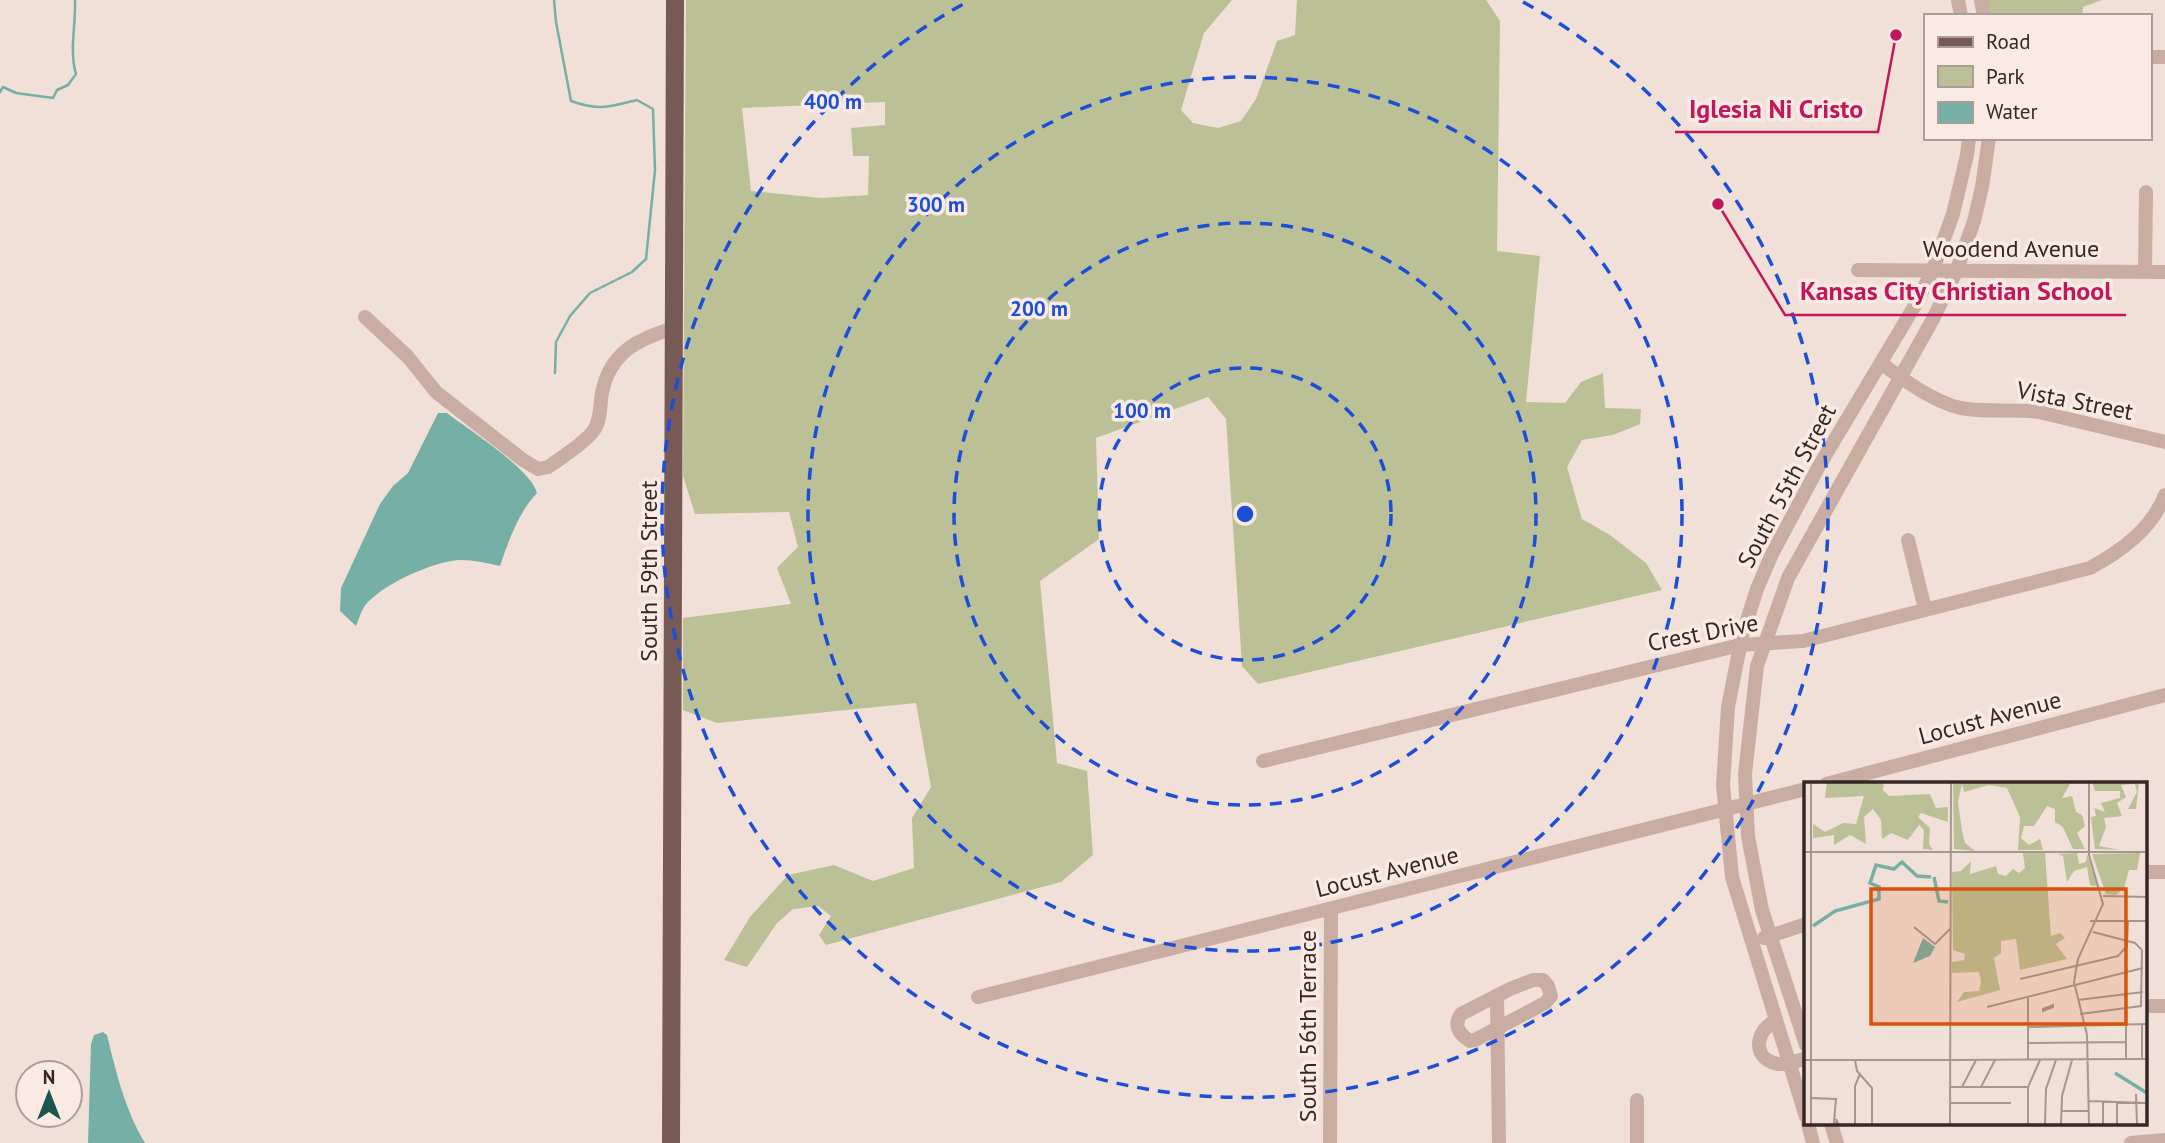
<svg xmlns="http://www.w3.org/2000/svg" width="2165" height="1143" viewBox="0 0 2165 1143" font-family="'PT Sans',sans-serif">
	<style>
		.green { fill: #bbc097; fill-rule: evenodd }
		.water { fill: #76afa5 }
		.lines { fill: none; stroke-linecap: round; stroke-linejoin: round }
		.stream { stroke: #76afa5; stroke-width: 2.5 }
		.minor { stroke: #c9ada3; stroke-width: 14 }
		.major { stroke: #775a56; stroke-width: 18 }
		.ring { fill: none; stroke: #1d4ed8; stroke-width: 3.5; stroke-dasharray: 12 9 }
		.labels { text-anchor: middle; stroke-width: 7; stroke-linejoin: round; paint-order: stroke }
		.street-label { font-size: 24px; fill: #342725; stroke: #f9ebe4 }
		.inset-river { fill: none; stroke: #76afa5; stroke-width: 3.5 }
		.inset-road { fill: none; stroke: #a59690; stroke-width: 2 }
		.view { fill: #d6540e; fill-opacity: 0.15; stroke: #d6540e; stroke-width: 3.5 }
		.inset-edge { fill: none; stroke: #342725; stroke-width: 3.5 }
		.centre { fill: #1d4ed8; stroke: #f9ebe4; stroke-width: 3.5 }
		.ring-label { font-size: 21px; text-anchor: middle; font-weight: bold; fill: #1d4ed8; stroke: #f9ebe4; stroke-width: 7; stroke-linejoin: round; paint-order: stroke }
		.leader { fill: none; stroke: #c2185b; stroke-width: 2.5 }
		.callout-dot { fill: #c2185b; stroke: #f9ebe4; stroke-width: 2.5 }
		.callout-label { font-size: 26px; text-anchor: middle; font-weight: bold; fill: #c2185b; stroke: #f9ebe4; stroke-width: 7; stroke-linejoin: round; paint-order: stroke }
	</style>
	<rect width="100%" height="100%" fill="#f1e0d7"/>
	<!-- green -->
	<g class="green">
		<path d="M686,0h546l-28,33 -23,77 12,13 25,5 23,-7 15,-22 21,-58 18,-6 2,-35h189l14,21 -3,230 43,5 -14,146 39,1 16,-21 22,-9 2,35 36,1 -1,15 -27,11 -31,5 -15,27 15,52 28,16 36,28 16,27 -404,94 -16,-18 -16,-247 -18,-22 -112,41 3,101 -59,42 17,182 30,8 6,84 -32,27 -235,63 -7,-10 12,-19 -13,-10 -25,3 -16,14 -30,44 -23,-7 26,-43 38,-42 46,-10 39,16 41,-13 -2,-50 19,-31 -15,-84 -199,20 -34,-13v-92l108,-14 -14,-36 21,-21 -9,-35 -94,2 -12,-38zM885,102v23l-34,3 2,28h16l-1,39 -47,3 -70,-7 -9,-83z"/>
		<path d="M1987,0h115l-19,7 -1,9h-92z"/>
	</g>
	<!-- water -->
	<g class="water">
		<path d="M438,413h9c22,17 84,56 90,80 -19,20 -28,47 -37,73 -15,-3 -34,-8 -49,-5 -26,5 -64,22 -83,41 -6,5 -9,17 -12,24l-16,-15 1,-23 39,-84 13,-18 15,-13z"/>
		<path d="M103,1032l4,3c9,37 18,75 38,108h-57l3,-99 3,-9z"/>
	</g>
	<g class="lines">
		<!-- stream -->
		<g class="stream">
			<path d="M554,0l2,22 15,79c28,10 38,6 66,-1l16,9 2,61 -9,89 -14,13 -42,21 -20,23 -14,26 -1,31"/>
			<path d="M0,92l3,-5 13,6 37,5 4,-8 11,-5 8,-11c-7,-24 0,-48 -1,-74"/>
		</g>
		<!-- minor -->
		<g class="minor">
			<path d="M1958,0l3,16"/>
			<path d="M1981,0l3,16"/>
			<path d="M2149,57h16"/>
			<path d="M1858,270l307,2"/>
			<path d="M2145,271l1,-79"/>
			<path d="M365,317l43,40 28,35 87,68 15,9 10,-2c12,-8 39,-26 46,-37 7,-10 6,-26 8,-37 8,-41 36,-54 72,-65"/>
			<path d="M1881,363c22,17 59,44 87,46 23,3 47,0 71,3l126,30"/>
			<path d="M1908,540l17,69"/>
			<path d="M1263,761l477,-116 63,-4 287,-73c31,-17 61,-38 75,-73"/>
			<path d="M1826,784l339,-89"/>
			<path d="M2146,872h19"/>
			<path d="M1764,938l42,-14"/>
			<path d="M1533,980h10l5,6 3,10 -6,7 -70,37 -5,1c-11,-7 -17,-16 -9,-27l49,-25z"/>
			<path d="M1497,996l2,147"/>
			<path d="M978,997l828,-208"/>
			<path d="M2146,1006h19"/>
			<path d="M1775,1021c-21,11 -23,39 4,43 9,1 18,-3 27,-6"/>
			<path d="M1806,1045l-44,-135 -14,-74 -3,-62 12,-108 31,-88 145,-259 23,-47 18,-51 8,-34 7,-49"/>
			<path d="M1806,1117l-74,-240 -9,-92 5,-78 14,-71 15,-47 15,-35 47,-88 95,-159 18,-35 21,-58 14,-59 2,-17"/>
			<path d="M1808,1124l5,19"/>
			<path d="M1831,1124l6,19"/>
			<path d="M1330,1143l1,-233"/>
			<path d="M1637,1143v-43"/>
			<path d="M2131,1143l34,-3"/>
		</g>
		<!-- major -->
		<path class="major" d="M671,1143l4,-1143"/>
	</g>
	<!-- distance rings -->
	<g class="ring">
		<circle cx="1245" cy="514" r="146"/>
		<circle cx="1245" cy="514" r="291"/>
		<circle cx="1245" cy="514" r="437"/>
		<path d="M1523 2A583 583 0 1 1 967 2"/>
	</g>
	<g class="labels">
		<!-- street labels -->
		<g class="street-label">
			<text x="2011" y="257">Woodend Avenue</text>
			<text transform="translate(2075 401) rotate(11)" y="8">Vista Street</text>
			<text transform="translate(1787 486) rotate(-62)" y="8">South 55th Street</text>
			<text transform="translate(649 571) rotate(-90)" y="8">South 59th Street</text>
			<text transform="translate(1703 633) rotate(-11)" y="8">Crest Drive</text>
			<text transform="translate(1990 718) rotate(-15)" y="8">Locust Avenue</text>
			<text transform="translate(1387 872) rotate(-14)" y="8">Locust Avenue</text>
			<text transform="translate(1308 1026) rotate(-90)" y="8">South 56th Terrace</text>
		</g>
	</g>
	<!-- overview -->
	<g transform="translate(1804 782)">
		<rect width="343" height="343" fill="#f1e0d7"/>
		<path d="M23,0h57l-1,8 6,6 41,-2 6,14 12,-1v15l-27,-9 -3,4 12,11 -1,16 4,6 -10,-1 1,-19 -5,-5 -11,15 -17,-7 -9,6 -1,-19 -8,-11 -9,8 2,27 -16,-9 -16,10v-10l-21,3v-14l12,8 18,-9 13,1 8,-28 -39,2zM149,0h118l-9,16 10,-2 4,16 6,3 3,11 -8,7 8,16h-12l-10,-22 -8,-5v-13l-8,-3 -13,20h-10l-3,12 8,7 11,-6 3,11h-25l2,-33 -13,-29 -18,-3 -25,7 -2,-8 -4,18 4,29 3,12 10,8 -21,-2zM288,0h47l-3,27h-8l9,-17 -2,-8 -14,1 5,12 -9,6 5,13 -18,2 2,9 -7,19 21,4 -25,-1 -4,-32 5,-1 -2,-8 11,4 -4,-9 19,-5v-7h-25zM219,71h22l6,83 9,-3 5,5 -9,6 11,15 -47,11 -4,-31 -15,2v12l-7,5 6,32 -43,12 7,-10 15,-1 2,-9 -2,-10 -27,1v-11l12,-2 1,-6 -12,-4 -1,-78 9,-1 10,-10 -1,13 26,-8 2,8 8,2 7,-7 6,4 6,-5zM273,71l2,11 7,-2 1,-8 12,33 -9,-2 -3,-18 -13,4 -7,11 -4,-26 -5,-2zM336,71l-3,17h-8l-5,18 -8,7 -10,-1 -14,-40z" fill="#bbc097"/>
		<path d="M119,156l12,9 -5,9 -17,7z" fill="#76afa5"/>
		<path class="inset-river" d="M130,95l5,24 9,1M9,144l22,-15 44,-12v-12l-9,-4 6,-18 18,4 8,-7 15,14 14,1M311,291l32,20"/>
		<path class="inset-road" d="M7,0v343M0,70h343M299,114l44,1M286,139h57M110,145l21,17 16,-16M289,150l42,11 7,7M216,197l98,-23 9,-10 1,-25M274,218l65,-8M249,223v2l-10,4v-2zM183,225l156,-39M276,232l61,-8 1,-56M224,245l119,-3M224,261l98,-1M322,277v-35M338,277v-35M0,278h146M51,278l2,11 15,17v37M146,278l197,-1M224,278v-64M146,305h78M158,305l14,-27M177,305l14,-27M332,312l1,31M8,316l24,1 -2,23 4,1 -2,-4M285,319l58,2M313,319v24M146,321h61M258,329h27M51,343v-39l5,-12M146,343l1,-343M224,343v-38l12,-27M241,343l1,-36 10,-29M257,343l1,-29 10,-36M285,343l-2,-90 -13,-53 4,-23 25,-55 -14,-49v-73M299,343v-24"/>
		<path class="view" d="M67,107h255v135h-255z"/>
		<rect width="343" height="343" class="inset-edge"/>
	</g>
	<circle cx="1245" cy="514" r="10" class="centre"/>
	<g class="ring-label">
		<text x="833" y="109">400 m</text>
		<text x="936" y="212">300 m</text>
		<text x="1039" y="316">200 m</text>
		<text x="1142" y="418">100 m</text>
	</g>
	<!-- callouts -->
	<path class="leader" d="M1896 35L1878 132H1675M1718 204L1785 315H2126"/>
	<g class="callout-dot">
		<circle cx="1896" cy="35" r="7"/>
		<circle cx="1718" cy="204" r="7"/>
	</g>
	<g class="callout-label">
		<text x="1776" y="118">Iglesia Ni Cristo</text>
		<text x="1956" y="300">Kansas City Christian School</text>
	</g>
	<!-- legend -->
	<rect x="1924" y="14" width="228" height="126" fill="#f9ebe4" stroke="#aa9d98" stroke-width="2"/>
	<rect x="1938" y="37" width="35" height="10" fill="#775a56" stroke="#aa9d98" stroke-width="2"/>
	<text x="1986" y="49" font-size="21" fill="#342725">Road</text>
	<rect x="1938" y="66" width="35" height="21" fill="#bbc097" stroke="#aa9d98" stroke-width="2"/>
	<text x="1986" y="84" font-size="21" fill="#342725">Park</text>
	<rect x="1938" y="102" width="35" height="21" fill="#76afa5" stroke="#aa9d98" stroke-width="2"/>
	<text x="1986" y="119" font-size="21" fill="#342725">Water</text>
	<!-- north arrow -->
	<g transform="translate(49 1094)"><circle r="33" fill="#f9ebe4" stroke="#aa9d98" stroke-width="2"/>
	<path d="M0-5L12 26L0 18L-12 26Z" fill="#1a564e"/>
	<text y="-10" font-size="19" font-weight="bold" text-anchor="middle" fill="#342725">N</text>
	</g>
</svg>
